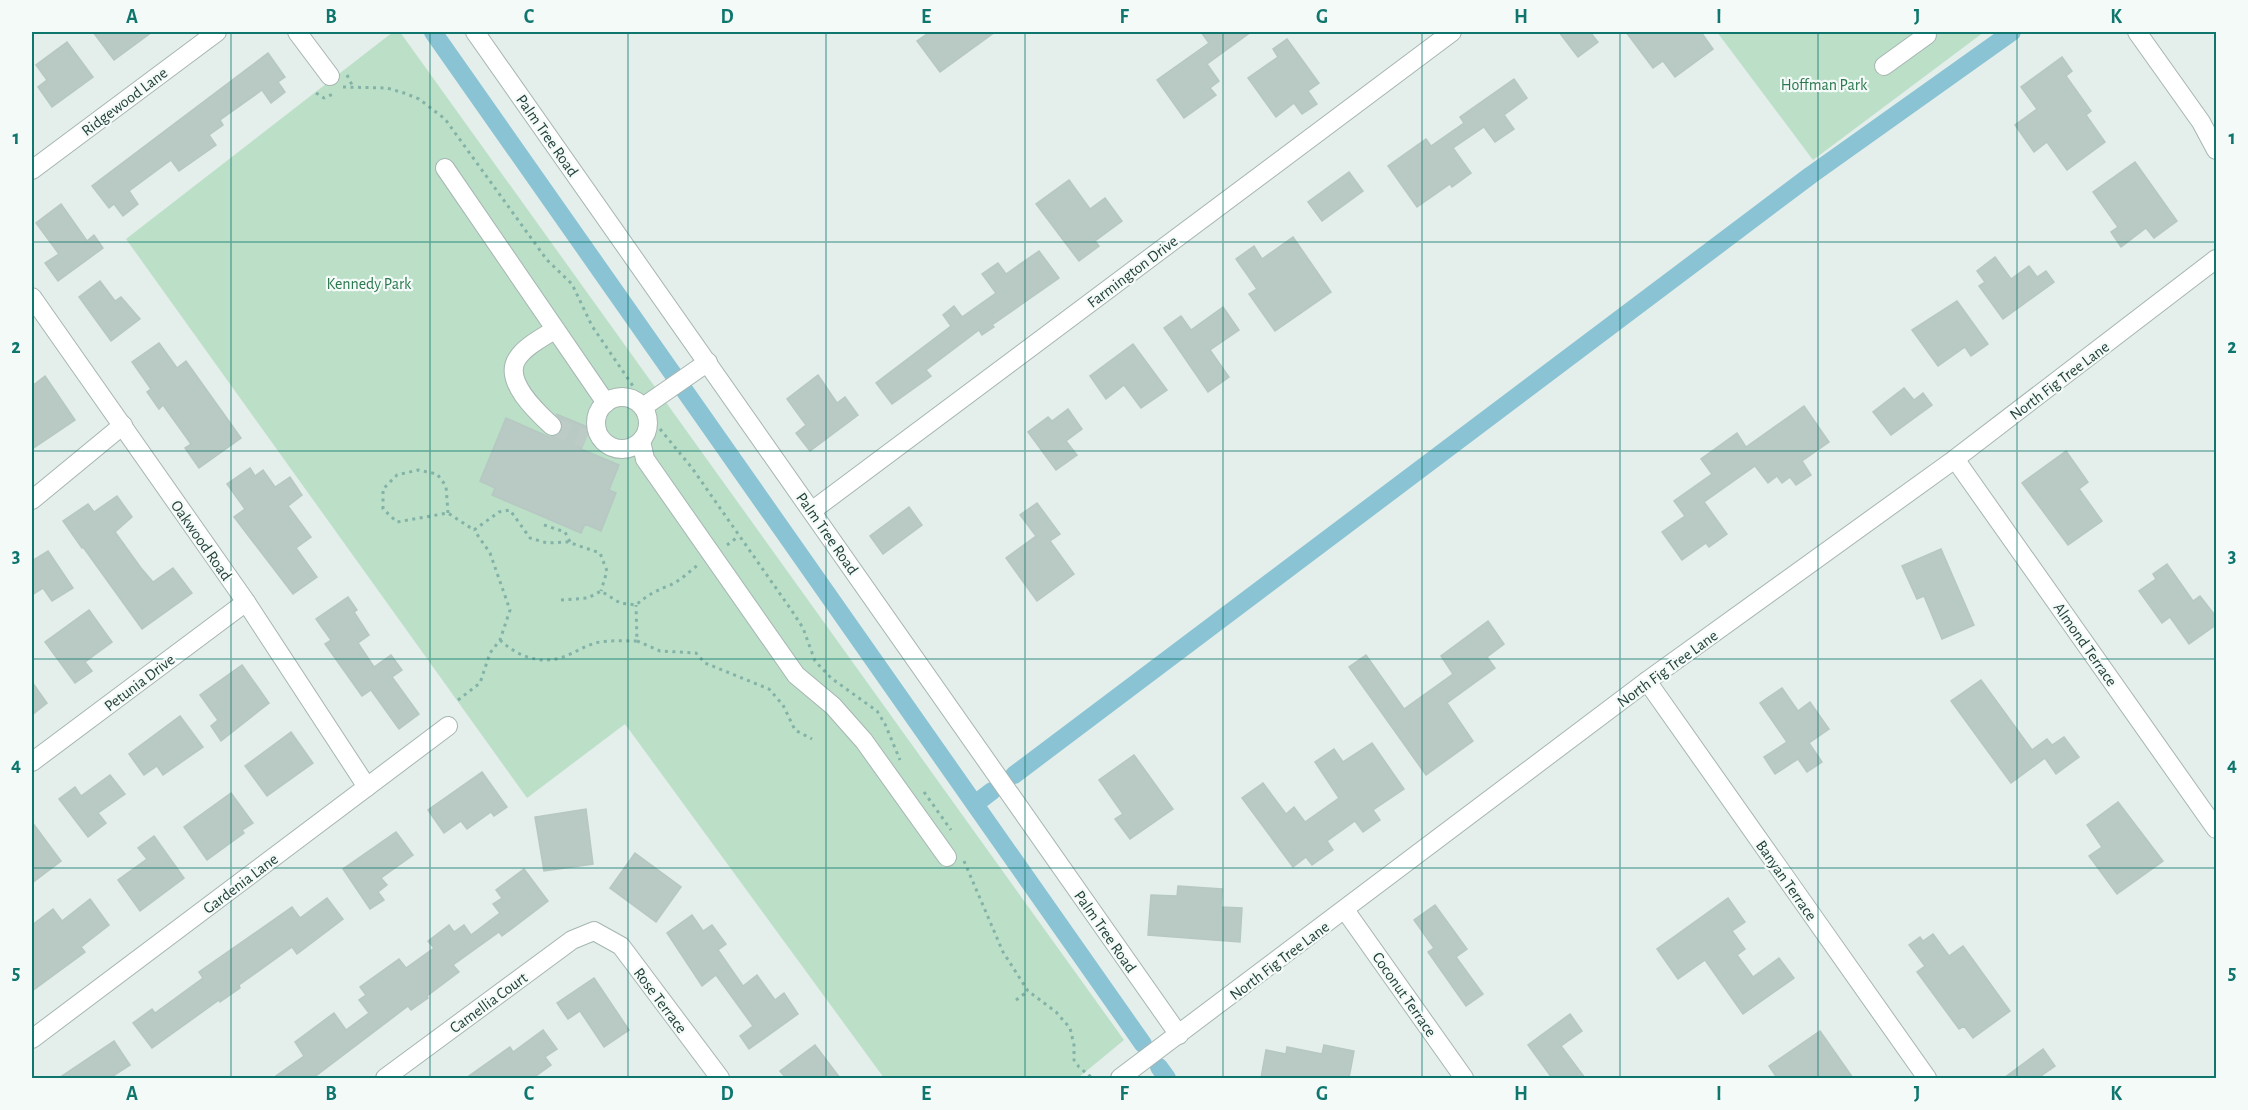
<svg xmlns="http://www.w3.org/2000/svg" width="2248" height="1110" viewBox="0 0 2248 1110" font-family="'Alegreya Sans',sans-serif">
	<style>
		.green { fill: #bcdfc8 }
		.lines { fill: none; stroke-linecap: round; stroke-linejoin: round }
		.canal { stroke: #8ac3d4; stroke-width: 18 }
		.building { fill: #b9c9c3; stroke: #b6c8c2; stroke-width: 1.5 }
		.minor-tunnel { stroke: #bdcbc7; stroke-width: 18; stroke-dasharray: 18 9; stroke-linecap: butt }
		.minor-casing { stroke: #a6b6b2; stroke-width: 20 }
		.path { stroke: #83b2a7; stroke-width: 3; stroke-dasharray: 3 4.5; stroke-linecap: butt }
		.minor { stroke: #fff; stroke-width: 18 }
		.grid { fill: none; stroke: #0f766e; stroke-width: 1.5; stroke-opacity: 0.55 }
		.labels { text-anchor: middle; stroke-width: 4.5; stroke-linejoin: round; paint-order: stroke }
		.park-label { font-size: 16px; fill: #2b784f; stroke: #f4faf8 }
		.street-label { font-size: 16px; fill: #22403a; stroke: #f4faf8 }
		.neatline { fill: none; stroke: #0f766e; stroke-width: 2 }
		.grid-label { font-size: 20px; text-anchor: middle; font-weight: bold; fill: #0f766e }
	</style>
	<rect width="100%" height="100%" fill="#e4eeea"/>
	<!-- green -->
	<g class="green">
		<path d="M393,32h7l724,1008 -46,38h-194l-259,-354 -98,74 -401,-559z"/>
		<path d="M1717,32h267l-171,128z"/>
	</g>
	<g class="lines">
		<!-- canal -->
		<g class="canal">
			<path d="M433,32l710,1012"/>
			<path d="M1014,775l797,-600 201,-143"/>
			<path d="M975,804l17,-13"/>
			<path d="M1159,1067l8,11"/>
		</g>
	</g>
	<!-- building -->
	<g class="building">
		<path d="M93,32h59l-38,28z"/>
		<path d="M930,32h65l-55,40 -23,-31z"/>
		<path d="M1201,32h50l-44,32 12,17 -9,7 6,7 -32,23 -27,-38 52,-37z"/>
		<path d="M1559,32h31l8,10 -20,15z"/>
		<path d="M1626,32h75l12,17 -38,28 -12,-16 -10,7z"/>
		<path d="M1287,39l32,44 -11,8 9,13 -15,10 -8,-11 -18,14 -28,-39 30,-21 -5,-8z"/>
		<path d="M67,42l26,35 -41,30 -14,-20 9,-7 -11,-15z"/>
		<path d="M268,53l17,24 -7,5 7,10 -14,11 -9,-13 -42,30 3,5 -14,10 7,10 -37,26 -8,-11 -42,31 9,13 -15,12 -9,-12 -5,4 -17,-22z"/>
		<path d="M2062,57l10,14 -6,5 25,35 -5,4 19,27 -38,28 -20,-28 -13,10 -19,-27 22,-16 -16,-22z"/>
		<path d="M1514,79l13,19 -23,17 10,14 -19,13 -11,-15 -31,21 18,25 -19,14 -2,-3 -33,23 -29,-41 38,-27 5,7 33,-23 -4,-6z"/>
		<path d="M2135,162l42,59 -23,17 -8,-10 -25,19 -10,-15 7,-5 -25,-35z"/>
		<path d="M1349,172l14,19 -41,30 -14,-19z"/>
		<path d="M1069,180l21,29 15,-11 17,23 -27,20 4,5 -20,15 -43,-57z"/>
		<path d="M61,204l26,37 7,-6 9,13 -45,33 -13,-18 14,-9 -23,-31z"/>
		<path d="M1293,237l38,55 -56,39 -26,-37 8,-5 -21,-30 18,-13 8,13z"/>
		<path d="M1039,251l20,27 -67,47 2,2 -12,8 -3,-5 -53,40 5,6 -39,28 -16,-21 75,-57 -8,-11 11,-9 8,11 34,-24 -14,-19 16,-11 8,11z"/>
		<path d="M1995,257l16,22 18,-13 8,11 9,-6 8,11 -51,37 -24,-33 6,-4 -8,-11z"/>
		<path d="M100,281l15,20 6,-4 19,22 -29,22 -32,-44z"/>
		<path d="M1957,301l31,43 -17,12 -6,-9 -27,19 -26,-36z"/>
		<path d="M1223,307l16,23 -29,20 19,27 -21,15 -44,-64 17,-12 10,14z"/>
		<path d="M159,343l18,25 9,-7 55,77 -42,30 -14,-20 6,-4 -28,-39 -4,4 -12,-17 4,-3 -19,-27z"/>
		<path d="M1133,344l34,46 -26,18 -17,-23 -18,14 -16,-23z"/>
		<path d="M818,375l19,28 8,-6 13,18 -48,36 -14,-18 10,-8 -19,-26z"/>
		<path d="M45,376l30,44 -43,29v-63z"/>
		<path d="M1904,388l10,12 9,-7 9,12 -41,30 -18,-23z"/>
		<path d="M1804,406l25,36 -27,19 9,14 -15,10 -6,-8 -8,6 -5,-7 -9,7 -13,-17 -51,36 23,32 -18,13 -3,-4 -24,17 -20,-28 23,-16 -11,-15 38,-27 -11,-15 36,-26 9,14z"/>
		<path d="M1068,409l14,20 -16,12 11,14 -21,15 -28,-38 20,-15 4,4z"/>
		<path d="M556,414l34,14 -9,21 38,16 -10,25 7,3 -15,38 -16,-7 -4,9 -89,-38 3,-7 -15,-7 26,-63 43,19h6l6,-4 2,-5v-6z"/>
		<path d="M2066,451l22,31 -9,7 23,32 -34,24 -46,-62z"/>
		<path d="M250,468l5,8 8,-6 12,17 15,-10 12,18 -14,11 23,31 -15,11 21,29 -24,17 -59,-77 11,-8 -18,-25z"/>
		<path d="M117,496l15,21 -17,15 26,36 12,14 20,-14 19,25 -50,36 -59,-82 -1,1 -19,-27 25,-17 6,8z"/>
		<path d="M1037,503l23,31 -10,7 24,33 -37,27 -31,-43 30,-22 -16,-21z"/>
		<path d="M909,507l13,18 -39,29 -13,-18z"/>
		<path d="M1941,549l33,76 -32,14 -18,-43 -7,3 -15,-33z"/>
		<path d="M48,551l25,37 -21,13 -9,-13 -11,7v-34z"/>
		<path d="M2167,564l26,37 7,-5 17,22v6l-28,20 -19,-27 -8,6 -23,-32 17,-12 -3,-5z"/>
		<path d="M348,597l9,13 -3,2 15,23 -11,8 16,24 17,-12 11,15 -10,7 27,37 -20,15 -28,-39 -9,6 -37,-52 6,-4 -15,-21z"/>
		<path d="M89,610l23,32 -27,20 7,9 -17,12 -30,-41z"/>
		<path d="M1488,621l16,23 -17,13 8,11 -48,35 26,38 -47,34 -77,-108 17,-12 38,54 49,-35 -12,-18z"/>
		<path d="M242,665l27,38 -48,38 -10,-15 7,-6 -18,-25z"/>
		<path d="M1981,680l51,70 15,-11 5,6 12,-8 15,20 -23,17 -11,-16 -34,25 -60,-82z"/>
		<path d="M32,682l15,21 -15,12z"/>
		<path d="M1782,688l16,23 12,-9 19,27 -20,14 13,19 -15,10 -9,-13 -23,15 -11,-17 23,-15 -27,-39z"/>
		<path d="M180,716l23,31 -40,28 -6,-9 -13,9 -15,-21z"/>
		<path d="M291,732l22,31 -46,33 -22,-30z"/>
		<path d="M1372,743l32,46 -31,21 7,10 -17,12 -8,-11 -28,20 6,9 -21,15 -6,-8 -13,10 -51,-69 21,-15 23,31 8,-7 11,15 34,-24 -24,-36 19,-13 9,13z"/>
		<path d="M1134,755l39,54 -43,30 -15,-20 8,-5 -24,-34z"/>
		<path d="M482,772l25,35 -13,9 -3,-4 -24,17 -6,-8 -17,12 -16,-23z"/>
		<path d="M110,775l15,19 -27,19 8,10 -18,14 -29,-38 16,-12 6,9z"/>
		<path d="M231,793l22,30 -11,7 2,3 -37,27 -23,-33z"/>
		<path d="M2118,802l45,59 -46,33 -28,-38 13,-9 -15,-22z"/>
		<path d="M586,809l7,55 -49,7 -9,-54z"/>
		<path d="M32,822l29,39 -29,22z"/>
		<path d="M396,832l17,23 -32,23 6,7 -9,7 6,8 -14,9 -27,-40z"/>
		<path d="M154,836l30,42 -44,33 -22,-31 29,-21 -9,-11z"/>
		<path d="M635,853l46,34 -25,35 -46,-34z"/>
		<path d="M524,869l24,32 -46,35 -3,-4 -46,33 6,7 -32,24 1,2 -17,12 -3,-4 -95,72h-40l31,-22 -9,-14 39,-29 12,17 23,-17 -10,-13 7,-5 -6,-8 39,-28 7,9 28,-20 -6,-7 21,-16 5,7 10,-7 7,10 29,-22 -7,-9 9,-6 -6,-8z"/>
		<path d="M1178,886l44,3 -1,18 21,1 -2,34 -92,-7 3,-40 26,1z"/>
		<path d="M327,898l16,21 -46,35 -5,-7 -53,38 1,3 -20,14 -1,-2 -67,48 -19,-25 19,-14 3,4 48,-35 -4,-6 93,-65 8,11z"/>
		<path d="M1728,898l17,24 -13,9 13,18 -8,6 16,22 26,-19 15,20 -51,36 -38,-54 -27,19 -21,-30z"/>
		<path d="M90,899l19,26 -28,22 4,5 -53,39v-66l21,-16 9,12z"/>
		<path d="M1435,905l32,44 -11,8 27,37 -17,12 -38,-54 6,-4 -20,-28z"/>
		<path d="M692,915l11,16 9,-6 14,19 -8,6 25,36 14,-11 18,25 9,-7 14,21 -49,35 -9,-13 13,-10 -37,-51 -14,11 -35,-53z"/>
		<path d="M1933,934l16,22 14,-10 47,65 -37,27 -9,-12 -5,3 -42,-57 8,-6 -16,-21 11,-8 3,4z"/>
		<path d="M594,978l35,52 -25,17 -24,-36 -12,8 -11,-16z"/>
		<path d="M1570,1014l12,17 -21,15 24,32h-33l-24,-33z"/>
		<path d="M543,1030l14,19 -12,8 6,8 -18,13h-67l44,-31 3,5z"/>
		<path d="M1820,1031l33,47h-76l-8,-12z"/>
		<path d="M114,1041l16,24 -20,13h-51z"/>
		<path d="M815,1045l25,33h-54l-6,-7z"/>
		<path d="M1324,1045l30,6 -5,27h-88l5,-28 20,4 1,-7 35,7z"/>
		<path d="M2043,1049l12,17 -17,12h-34z"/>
	</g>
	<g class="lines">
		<!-- minor-tunnel -->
		<path class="minor-tunnel" d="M552,426l34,13"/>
		<defs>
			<g id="minor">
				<path d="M297,32l33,44"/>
				<path d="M475,32l704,1003"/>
				<path d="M2137,32l64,90 15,28"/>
				<path d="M1884,66l43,-31 -2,-3"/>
				<path d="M445,168l161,235"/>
				<path d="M32,170l185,-138"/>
				<path d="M32,297l214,305 121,185"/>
				<circle cx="622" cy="423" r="26"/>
				<path d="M643,407l65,-45"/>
				<path d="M552,426c-15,-14 -49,-45 -35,-67 8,-13 25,-21 37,-29"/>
				<path d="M641,441l4,18 151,216 37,31 31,35 83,116"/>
				<path d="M1955,459l261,370"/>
				<path d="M32,500l91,-75"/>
				<path d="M813,510l639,-478"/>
				<path d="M1647,681l280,397"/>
				<path d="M32,762l214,-160"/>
				<path d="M1345,910l119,168"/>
				<path d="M32,1039l416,-313"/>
				<path d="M385,1078l187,-138 22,-9 27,15 99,132"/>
				<path d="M1120,1078l527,-397 308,-222 261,-200"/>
			</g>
		</defs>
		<!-- minor casing -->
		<use href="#minor" class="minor-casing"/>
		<!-- path -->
		<g class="path">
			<path d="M347,75l6,12"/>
			<path d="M343,87l44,1 17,5 15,6 26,20 102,141 25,24 20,42 43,63"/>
			<path d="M316,93l8,5 9,-4"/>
			<path d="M660,429l32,39 100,143 11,17 12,33 16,17 46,33 8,13 15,36"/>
			<path d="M448,513l-2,-27 -9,-12 -19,-4 -21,5 -14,14v20l14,13 51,-9 26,17 25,-18 11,-2 20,28 17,5 21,-1 32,11 7,18 -6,20"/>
			<path d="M544,525l21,7 5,10"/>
			<path d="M727,545l12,-9"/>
			<path d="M561,600l27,-2 13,-7 19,12 16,2c10,-9 19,-14 32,-19 11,-4 22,-15 31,-22"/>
			<path d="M500,640c15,14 34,23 56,19 15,-3 28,-14 44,-17 12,-2 25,-1 37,-1l-1,-36"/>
			<path d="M637,641l23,10 36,2 9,10 64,26 14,16 12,25 17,9"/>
			<path d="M458,700l22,-17 10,-30 10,-13 10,-30 -20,-57 -16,-23"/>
			<path d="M924,792l27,38"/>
			<path d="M964,861l39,91 25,39 28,21 14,16 4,17v15l5,7 13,11"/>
			<path d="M1016,1000l12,-9"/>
		</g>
		<!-- minor -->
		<use href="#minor" class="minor"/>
	</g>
	<!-- grid -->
	<path class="grid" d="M231,32v1046M430,32v1046M628,32v1046M826,32v1046M1025,32v1046M1223,32v1046M1422,32v1046M1620,32v1046M1818,32v1046M2017,32v1046M32,242h2184M32,451h2184M32,659h2184M32,868h2184"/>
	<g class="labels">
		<!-- park labels -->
		<g class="park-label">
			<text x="1824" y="90">Hoffman Park</text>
			<text x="369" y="289">Kennedy Park</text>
		</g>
		<!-- street labels -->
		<g class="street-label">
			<text transform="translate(124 101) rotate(-37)" y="6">Ridgewood Lane</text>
			<text transform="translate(548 135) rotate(55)" y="6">Palm Tree Road</text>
			<text transform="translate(1132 271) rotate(-37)" y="6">Farmington Drive</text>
			<text transform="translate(2059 380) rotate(-37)" y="6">North Fig Tree Lane</text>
			<text transform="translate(828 533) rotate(55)" y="6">Palm Tree Road</text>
			<text transform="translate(202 540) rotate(55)" y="6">Oakwood Road</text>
			<text transform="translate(2086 644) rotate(55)" y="6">Almond Terrace</text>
			<text transform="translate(1667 668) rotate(-36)" y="6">North Fig Tree Lane</text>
			<text transform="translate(139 682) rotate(-37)" y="6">Petunia Drive</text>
			<text transform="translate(1787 880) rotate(55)" y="6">Banyan Terrace</text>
			<text transform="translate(240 883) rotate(-37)" y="6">Gardenia Lane</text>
			<text transform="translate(1106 931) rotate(55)" y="6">Palm Tree Road</text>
			<text transform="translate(1279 960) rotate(-37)" y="6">North Fig Tree Lane</text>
			<text transform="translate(1405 994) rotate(55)" y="6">Coconut Terrace</text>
			<text transform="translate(661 1000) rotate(53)" y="6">Rose Terrace</text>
			<text transform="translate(488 1002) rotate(-36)" y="6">Camellia Court</text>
		</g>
	</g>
	<!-- border -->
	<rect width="2248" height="1110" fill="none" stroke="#f4faf8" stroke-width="66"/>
	<rect x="33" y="33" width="2182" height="1044" class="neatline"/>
	<g class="grid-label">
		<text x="132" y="23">A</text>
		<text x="331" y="23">B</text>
		<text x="529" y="23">C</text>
		<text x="727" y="23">D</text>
		<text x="926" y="23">E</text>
		<text x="1124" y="23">F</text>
		<text x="1322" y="23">G</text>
		<text x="1521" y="23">H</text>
		<text x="1719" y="23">I</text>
		<text x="1917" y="23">J</text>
		<text x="2116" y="23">K</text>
		<text x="16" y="144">1</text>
		<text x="2232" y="144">1</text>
		<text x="16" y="353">2</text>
		<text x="2232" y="353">2</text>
		<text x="16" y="562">3</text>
		<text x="2232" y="562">3</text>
		<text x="16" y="771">4</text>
		<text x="2232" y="771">4</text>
		<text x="16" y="979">5</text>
		<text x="2232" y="979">5</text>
		<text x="132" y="1100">A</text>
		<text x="331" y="1100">B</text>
		<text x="529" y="1100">C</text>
		<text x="727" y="1100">D</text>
		<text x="926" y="1100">E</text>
		<text x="1124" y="1100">F</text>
		<text x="1322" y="1100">G</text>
		<text x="1521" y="1100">H</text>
		<text x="1719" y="1100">I</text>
		<text x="1917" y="1100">J</text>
		<text x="2116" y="1100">K</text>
	</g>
</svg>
